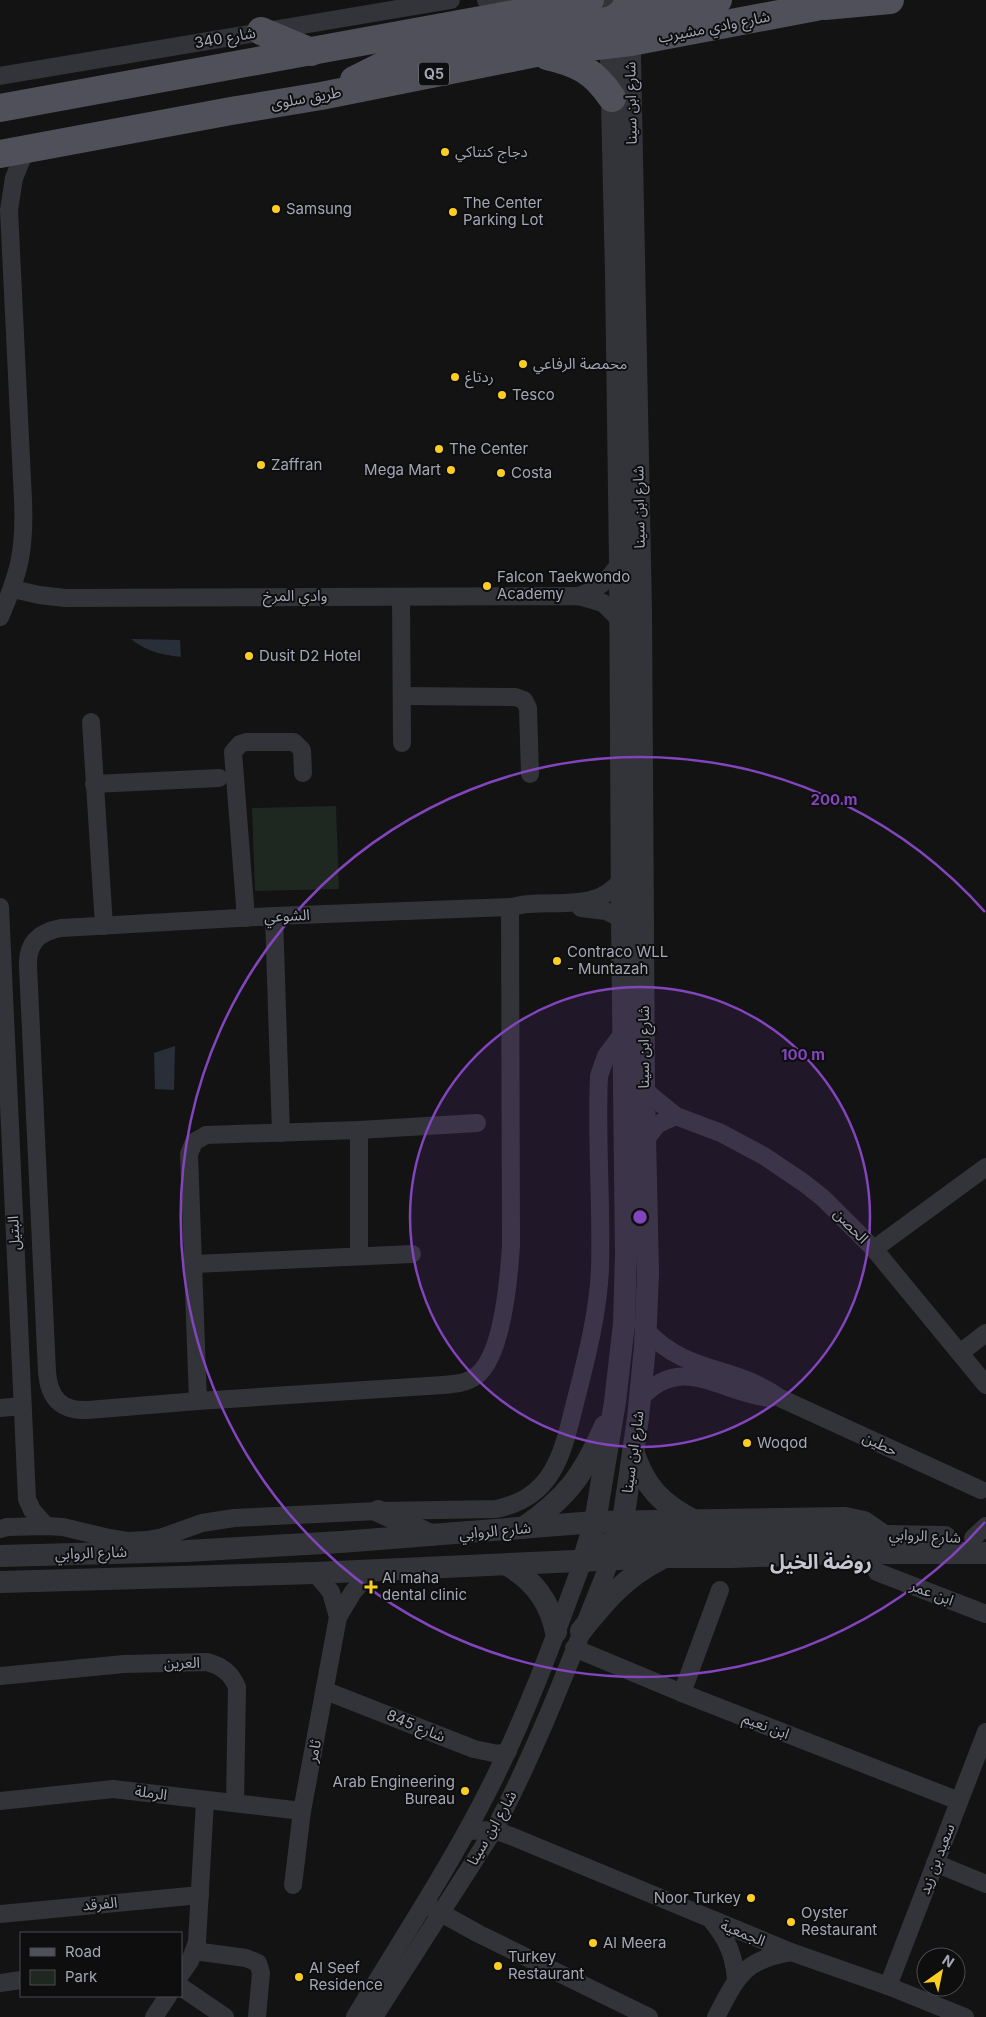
<svg xmlns="http://www.w3.org/2000/svg" width="986" height="2017" viewBox="0 0 986 2017" font-family="Inter,'Noto Sans Arabic',sans-serif">
	<style>
		.green { fill: #1f2721 }
		.water { fill: #282f39 }
		.lines { fill: none; stroke-linecap: round; stroke-linejoin: round }
		.minor { stroke: #33343a; stroke-width: 18 }
		.tertiary { stroke: #33343a; stroke-width: 22 }
		.primary { stroke: #4f5059; stroke-width: 28 }
		.ring { fill: none; stroke: #8345bd; stroke-width: 2.5 }
		.poi-dot { fill: #fcce24; stroke: #0e0e0f; stroke-width: 2 }
		.labels { text-anchor: middle; stroke-width: 4; stroke-linejoin: round; paint-order: stroke }
		.shield { fill: #0e0e0f; stroke: #767984; stroke-width: 1 }
		.shield-label { font-size: 14px; font-weight: bold; fill: #a3a7b6 }
		.street-label { font-size: 15px; fill: #a3a7b6; stroke: #0e0e0f }
		.poi-label { font-size: 15px; fill: #a3a7b6; stroke: #0e0e0f; text-anchor: start }
		.district-label { font-size: 20px; font-weight: bold; fill: #c5c6d2; stroke: #0e0e0f }
		.centre { fill: #8345bd; stroke: #0e0e0f; stroke-width: 2.5 }
		.ring-label { font-size: 15px; text-anchor: middle; font-weight: bold; fill: #8345bd; stroke: #0e0e0f; stroke-width: 4; stroke-linejoin: round; paint-order: stroke }
	</style>
	<rect width="100%" height="100%" fill="#131314"/>
	<!-- green -->
	<path class="green" d="M336,806l3,83 -84,2 -3,-83z"/>
	<!-- water -->
	<g class="water">
		<path d="M131,639l49,1 1,17c-22,-3 -33,-5 -50,-18z"/>
		<path d="M175,1046l-1,44 -19,-1 -1,-36z"/>
	</g>
	<g class="lines">
		<!-- minor -->
		<g class="minor">
			<path d="M486,0l31,13"/>
			<path d="M0,76l451,-76"/>
			<path d="M13,589l26,6 26,3 514,-2 24,7 18,18"/>
			<path d="M579,596c19,-7 30,-16 41,-33"/>
			<path d="M401,597l1,146"/>
			<path d="M0,617c20,-45 25,-68 23,-117l-14,-290 5,-32 12,-29"/>
			<path d="M402,696l113,1 9,3 4,8 2,66"/>
			<path d="M91,722l13,204"/>
			<path d="M94,784l125,-6"/>
			<path d="M0,907l27,592 5,11 14,16"/>
			<path d="M510,907l1,338c-2,32 -8,111 -35,131 -9,7 -21,8 -33,9l-245,16 -110,9c-27,1 -39,-12 -41,-38l-19,-406c-1,-23 11,-34 33,-38l213,-12 236,-9c6,0 12,-3 19,-3 34,-3 70,6 93,-25"/>
			<path d="M581,908l25,3 16,8"/>
			<path d="M274,916l7,217"/>
			<path d="M246,918l-13,-166 7,-8 6,-2h48l8,8 1,23"/>
			<path d="M644,1090l32,26 45,17 43,23 40,27 19,15 51,51 112,136"/>
			<path d="M359,1130v126"/>
			<path d="M646,1139l12,-15 18,-8"/>
			<path d="M874,1249l112,-82"/>
			<path d="M194,1264l218,-10"/>
			<path d="M646,1330c39,44 89,35 134,68l201,92"/>
			<path d="M960,1353l26,-20"/>
			<path d="M640,1399c42,-48 82,-5 131,-1"/>
			<path d="M198,1401l-9,-247 5,-12 12,-7 153,-5 118,-7"/>
			<path d="M0,1408l22,-2"/>
			<path d="M0,1529l7,-2 39,-1 17,1 46,11 18,3 20,-1 16,-3 39,-14 32,-5 144,-7 118,-2c60,-12 67,-59 80,-110 11,-43 22,-86 24,-130 2,-64 -4,-129 -1,-193l7,-20 18,-24"/>
			<path d="M973,1538l13,-12"/>
			<path d="M877,1572l109,42"/>
			<path d="M315,1573l16,19 7,25"/>
			<path d="M574,1648l108,45 277,108"/>
			<path d="M0,1676l124,-12 83,-2c15,4 24,11 30,25l-2,116"/>
			<path d="M326,1691l148,58 24,5 10,-3"/>
			<path d="M682,1693l38,-103"/>
			<path d="M0,1801l113,-12 189,22"/>
			<path d="M467,1831l27,-1 17,6 280,116 97,34 77,31"/>
			<path d="M935,1863l51,21"/>
			<path d="M293,1885l9,-74 36,-194 15,-25 19,-22"/>
			<path d="M430,1907l49,27 170,83"/>
			<path d="M0,1914l200,-19"/>
			<path d="M712,1921c15,18 22,34 24,58"/>
			<path d="M194,1951l52,7 12,5 3,10 -4,44"/>
			<path d="M181,1974l9,-13 7,-19 8,-141"/>
			<path d="M0,1983l21,-3"/>
			<path d="M888,1986l98,-254"/>
			<path d="M181,1987l44,30"/>
			<path d="M154,2017l14,-21"/>
			<path d="M355,2017c48,-80 100,-158 141,-242 34,-69 60,-142 87,-214"/>
			<path d="M374,2017l120,-187c46,-87 80,-180 117,-271"/>
			<path d="M716,2017c21,-39 26,-57 75,-65"/>
		</g>
		<!-- tertiary -->
		<g class="tertiary">
			<path d="M633,1451c12,36 28,53 62,70"/>
			<path d="M378,1511l53,24"/>
			<path d="M523,1528c45,-31 60,-53 82,-102"/>
			<path d="M603,1545l15,-4 18,-1 248,-4 61,1"/>
			<path d="M0,1556l186,-5 155,-9 254,-20 250,-4 19,4 20,14"/>
			<path d="M611,1559l12,-38 15,-103 7,-72 3,-73 -4,-183 -3,-479 -11,-554 2,-31"/>
			<path d="M583,1561l12,-39 20,-120 9,-78 2,-71 -4,-334 -2,-356 -4,-289 -5,-215 2,-59"/>
			<path d="M507,1565c27,15 43,37 49,67"/>
			<path d="M0,1582l315,-9 348,-16h68l115,-4h140"/>
			<path d="M581,1631c25,-31 44,-54 80,-72"/>
		</g>
		<!-- primary -->
		<g class="primary">
			<path d="M825,6l65,-6"/>
			<path d="M261,31l50,21"/>
			<path d="M616,34l5,-9 12,-10 85,-15"/>
			<path d="M547,56c31,7 47,15 65,42"/>
			<path d="M354,80l36,-18 30,-8 192,-34 10,-7 8,-13"/>
			<path d="M0,108l590,-108"/>
			<path d="M0,154l231,-43 90,-15 215,-43 95,-11 185,-35 26,-7"/>
		</g>
	</g>
	<!-- distance rings -->
	<circle cx="640" cy="1217" r="230" fill="#8345bd" fill-opacity=".12"/>
	<g class="ring">
		<circle cx="640" cy="1217" r="230"/>
		<path d="M985 1522A460 460 0 1 1 985 912"/>
	</g>
	<!-- markers -->
	<g class="poi-dot">
		<circle cx="445" cy="152" r="5"/>
		<circle cx="276" cy="209" r="5"/>
		<circle cx="453" cy="212" r="5"/>
		<circle cx="523" cy="364" r="5"/>
		<circle cx="455" cy="377" r="5"/>
		<circle cx="502" cy="395" r="5"/>
		<circle cx="439" cy="449" r="5"/>
		<circle cx="261" cy="465" r="5"/>
		<circle cx="451" cy="470" r="5"/>
		<circle cx="501" cy="473" r="5"/>
		<circle cx="487" cy="586" r="5"/>
		<circle cx="249" cy="656" r="5"/>
		<circle cx="557" cy="961" r="5"/>
		<circle cx="747" cy="1443" r="5"/>
		<path d="M368.5 1579.5h5v5h5v5h-5v5h-5v-5h-5v-5h5z"/>
		<circle cx="465" cy="1791" r="5"/>
		<circle cx="751" cy="1898" r="5"/>
		<circle cx="791" cy="1922" r="5"/>
		<circle cx="593" cy="1943" r="5"/>
		<circle cx="498" cy="1966" r="5"/>
		<circle cx="299" cy="1977" r="5"/>
	</g>
	<g class="labels">
		<!-- shield labels -->
		<rect class="shield" x="419" y="62.5" width="30" height="23" rx="4"/>
		<g class="shield-label">
			<text x="434" y="79">Q5</text>
		</g>
		<!-- street labels -->
		<g class="street-label">
			<text transform="translate(714 27) rotate(-11)" y="5">شارع وادي مشيرب</text>
			<text transform="translate(225 38) rotate(-10)" y="5">شارع 340</text>
			<text transform="translate(306 98) rotate(-10)" y="5">طريق سلوى</text>
			<text transform="translate(631 103) rotate(-91)" y="5">شارع ابن سينا</text>
			<text transform="translate(639 507) rotate(-91)" y="5">شارع ابن سينا</text>
			<text x="295" y="601">وادي المرخ</text>
			<text transform="translate(287 916) rotate(-3)" y="5">الشوعي</text>
			<text transform="translate(644 1047) rotate(-90)" y="5">شارع ابن سينا</text>
			<text transform="translate(851 1226) rotate(46)" y="5">الحصن</text>
			<text transform="translate(14 1233) rotate(-93)" y="5">البتيل</text>
			<text transform="translate(880 1444) rotate(25)" y="5">حطين</text>
			<text transform="translate(633 1452) rotate(-82)" y="5">شارع ابن سينا</text>
			<text transform="translate(495 1531) rotate(-5)" y="5">شارع الروابي</text>
			<text transform="translate(925 1536) rotate(3)" y="5">شارع الروابي</text>
			<text transform="translate(91 1553) rotate(-2)" y="5">شارع الروابي</text>
			<text transform="translate(932 1593) rotate(21)" y="5">ابن عمر</text>
			<text transform="translate(182 1663) rotate(-1)" y="5">العرين</text>
			<text transform="translate(416 1726) rotate(22)" y="5">شارع 845</text>
			<text transform="translate(766 1726) rotate(21)" y="5">ابن نعيم</text>
			<text transform="translate(314 1751) rotate(-79)" y="5">ثامر</text>
			<text transform="translate(151 1793) rotate(8)" y="5">الرملة</text>
			<text transform="translate(492 1828) rotate(-60)" y="5">شارع ابن سينا</text>
			<text transform="translate(937 1859) rotate(-69)" y="5">سعيد بن زيد</text>
			<text transform="translate(100 1904) rotate(-5)" y="5">الفرقد</text>
			<text transform="translate(743 1933) rotate(22)" y="5">الجمعية</text>
		</g>
		<!-- poi labels -->
		<g class="poi-label">
			<text x="455" y="157">دجاج كنتاكي</text>
			<text x="463" y="208">The Center<tspan x="463" dy="17">Parking Lot</tspan></text>
			<text x="286" y="214">Samsung</text>
			<text x="533" y="369">محمصة الرفاعي</text>
			<text x="465" y="382">ردتاغ</text>
			<text x="512" y="400">Tesco</text>
			<text x="449" y="454">The Center</text>
			<text x="271" y="470">Zaffran</text>
			<text x="441" y="475" text-anchor="end">Mega Mart</text>
			<text x="511" y="478">Costa</text>
			<text x="497" y="582">Falcon Taekwondo<tspan x="497" dy="17">Academy</tspan></text>
			<text x="259" y="661">Dusit D2 Hotel</text>
			<text x="567" y="957">Contraco WLL<tspan x="567" dy="17">- Muntazah</tspan></text>
			<text x="757" y="1448">Woqod</text>
			<text x="382" y="1583">Al maha<tspan x="382" dy="17">dental clinic</tspan></text>
			<text x="455" y="1787" text-anchor="end">Arab Engineering<tspan x="455" dy="17">Bureau</tspan></text>
			<text x="741" y="1903" text-anchor="end">Noor Turkey</text>
			<text x="801" y="1918">Oyster<tspan x="801" dy="17">Restaurant</tspan></text>
			<text x="603" y="1948">Al Meera</text>
			<text x="508" y="1962">Turkey<tspan x="508" dy="17">Restaurant</tspan></text>
			<text x="309" y="1973">Al Seef<tspan x="309" dy="17">Residence</tspan></text>
		</g>
		<!-- district labels -->
		<g class="district-label">
			<text x="821" y="1569">روضة الخيل</text>
		</g>
	</g>
	<circle cx="640" cy="1217" r="8" class="centre"/>
	<g class="ring-label">
		<text x="834" y="805">200 m</text>
		<text x="803" y="1060">100 m</text>
	</g>
	<!-- legend -->
	<rect x="20" y="1932" width="162" height="65" fill="#0e0e0f" stroke="#4a4b52"/>
	<rect x="30" y="1948" width="25" height="8" fill="#4f5059" stroke="#4a4b52"/>
	<text x="65" y="1957" font-size="15" fill="#a3a7b6">Road</text>
	<rect x="30" y="1970" width="25" height="15" fill="#1f2721" stroke="#4a4b52"/>
	<text x="65" y="1982" font-size="15" fill="#a3a7b6">Park</text>
	<!-- north arrow -->
	<g transform="translate(941 1972) rotate(33)"><circle r="24" fill="#0e0e0f" stroke="#4a4b52"/>
	<path d="M0-4L9 19L0 12L-9 19Z" fill="#fcce24"/>
	<text y="-8" font-size="14" font-weight="bold" text-anchor="middle" fill="#a3a7b6">N</text>
	</g>
</svg>
